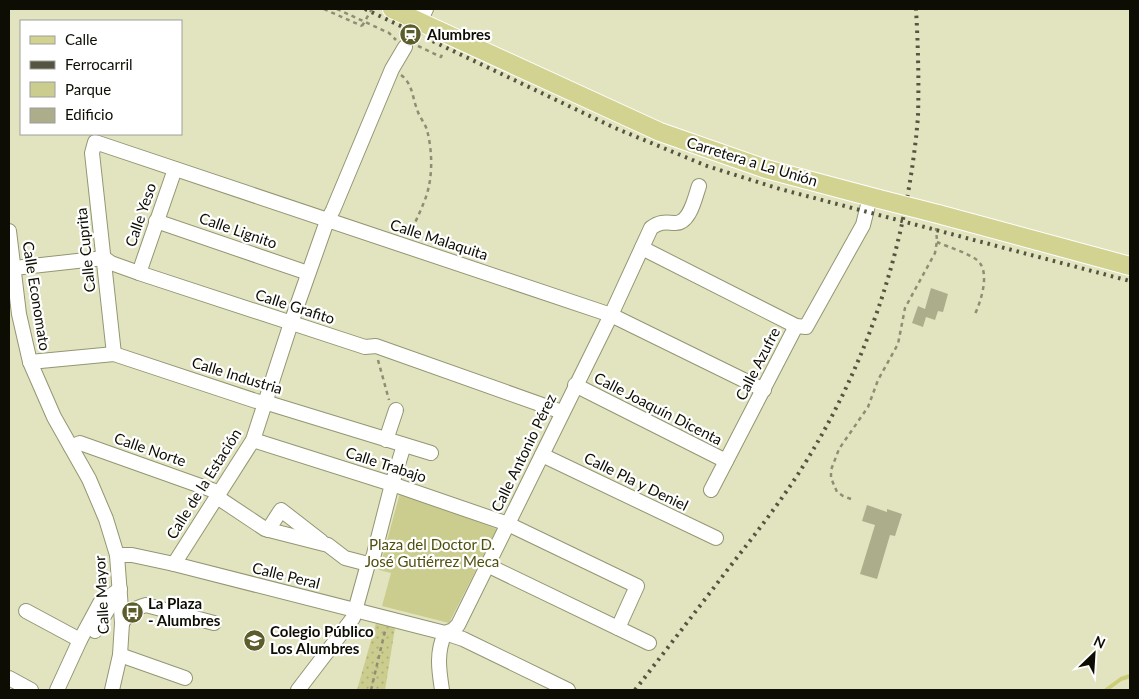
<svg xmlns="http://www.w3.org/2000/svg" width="1139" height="699" viewBox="0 0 1139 699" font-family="Lato,sans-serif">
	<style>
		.green { fill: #cbcd8f }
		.garden { fill: url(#garden-dots) }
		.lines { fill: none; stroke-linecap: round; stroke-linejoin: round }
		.stream { stroke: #ccce77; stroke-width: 4 }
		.building { fill: #acad8a }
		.minor-casing { stroke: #949673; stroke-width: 16 }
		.major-casing { stroke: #fff; stroke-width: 20 }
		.path { stroke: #8d8e74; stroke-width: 2.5; stroke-dasharray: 4 4; stroke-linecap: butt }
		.minor { stroke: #fff; stroke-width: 14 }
		.major { stroke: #d3d391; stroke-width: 18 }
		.rail { stroke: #545441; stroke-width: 4; stroke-dasharray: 2.5 5; stroke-linecap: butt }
		.major-bridge-casing { stroke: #fff; stroke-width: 20; stroke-linecap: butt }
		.path-bridge { stroke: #8d8e74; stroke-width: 2.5; stroke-dasharray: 4 4; stroke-linecap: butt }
		.major-bridge { stroke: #d3d391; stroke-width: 18 }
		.labels { text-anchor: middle; stroke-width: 4.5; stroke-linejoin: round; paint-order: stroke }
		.poi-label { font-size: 15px; font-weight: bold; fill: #0d0d03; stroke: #fff; text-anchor: start }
		.street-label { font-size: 15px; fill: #0d0d03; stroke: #fff }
		.park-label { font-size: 15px; fill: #50500e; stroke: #fff }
	</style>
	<defs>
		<pattern id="garden-dots" width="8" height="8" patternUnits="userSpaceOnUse" patternTransform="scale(1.25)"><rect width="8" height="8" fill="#cbcd8f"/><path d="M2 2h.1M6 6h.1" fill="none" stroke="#adaf7a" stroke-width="1.8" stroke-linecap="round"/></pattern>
	</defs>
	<rect width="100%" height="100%" fill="#e2e4bf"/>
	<!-- green -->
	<path class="green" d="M400,493l97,36 -48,94 -67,-17 9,-33 -12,-3z"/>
	<!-- garden -->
	<path class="garden" d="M376,623l19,5 -10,62h-28z"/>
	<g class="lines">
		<!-- stream -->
		<path class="stream" d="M1106,690l15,-11 9,-3"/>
	</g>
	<!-- building -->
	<g class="building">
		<path d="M931,288l17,6 -5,18 -5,-1 -3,9 -9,-3 -3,10 -11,-4 6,-17 7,3z"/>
		<path d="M867,505l20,7v-3l15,5 -7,22 -5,-1 -13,44 -17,-5 15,-49 -13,-4z"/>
	</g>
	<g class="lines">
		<defs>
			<g id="minor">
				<path d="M420,22l6,-13"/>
				<path d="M156,221l152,52"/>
				<path d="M9,231l10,83 11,48 24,55 35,62 17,40 11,36 5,68 -2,32 -8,35"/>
				<path d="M642,248l154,78 10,1 57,-102 7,-28"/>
				<path d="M14,268l90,-10 7,5 28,10 226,74 11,-1 186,66"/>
				<path d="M139,273l36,-104"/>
				<path d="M114,354l-22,-201 3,-11 516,173 153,75"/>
				<path d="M30,362l84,-8 142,47 15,3 160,49"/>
				<path d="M575,385l151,76"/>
				<path d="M253,440l139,44 116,40 129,62 -19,42"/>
				<path d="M386,440l10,-30"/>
				<path d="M71,447l9,-4 132,47 7,3"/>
				<path d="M542,455l174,83"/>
				<path d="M711,490l85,-164"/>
				<path d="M217,497l48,32 63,16 17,13 23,6"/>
				<path d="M268,530l13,-20 40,31"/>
				<path d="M117,555h15l42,9 271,69 18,6 105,51"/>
				<path d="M174,564l79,-124 38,-117 36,-102 6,-11 59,-141 13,-22"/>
				<path d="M487,565l162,78"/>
				<path d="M26,611l54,29"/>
				<path d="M122,623c7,-10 12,-15 24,-18l68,18"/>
				<path d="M95,631l22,-37"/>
				<path d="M120,655l65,23"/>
				<path d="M9,678l22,12"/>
				<path d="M57,690l23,-50 20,-37 20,-14"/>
				<path d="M298,690l55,-72 15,-54 5,-6 19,-74 12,-39"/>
				<path d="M442,690c-3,-20 -6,-37 3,-57l8,-3 5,-5 153,-310 40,-87c8,-6 13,-6 23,-5 16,2 21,-26 25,-37"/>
			</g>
			<g id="major">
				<path d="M392,9l268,123 106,37 113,30"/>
				<path d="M938,214l192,52"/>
			</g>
		</defs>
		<!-- minor casing -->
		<use href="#minor" class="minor-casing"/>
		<!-- major casing -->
		<use href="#major" class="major-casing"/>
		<!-- path -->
		<g class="path">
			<path d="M324,9l38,17"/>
			<path d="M337,9l52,24 7,7"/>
			<path d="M418,46l23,11 2,-5"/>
			<path d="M401,75c12,9 11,22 16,34 2,8 8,14 10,21 6,23 6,51 -3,72 -4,11 -10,21 -13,32"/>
			<path d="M937,242c11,5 31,11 40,18 14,11 4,42 -3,56"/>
			<path d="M378,360l11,40"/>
			<path d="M851,499l-8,-3 -6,-4 -6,-14v-8l8,-21 29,-42 10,-27 20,-36 7,-36 30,-55 2,-12 -1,-13"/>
			<path d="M371,690l14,-59"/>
		</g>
		<!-- minor -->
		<use href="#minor" class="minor"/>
		<!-- major -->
		<use href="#major" class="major"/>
		<!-- rail -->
		<g class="rail">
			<path d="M365,9l250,119 92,38 73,23 350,92"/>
			<path d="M635,690c31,-40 62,-80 93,-121 29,-37 58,-74 82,-114 48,-80 80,-165 97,-256 5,-28 9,-56 11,-83 1,-36 0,-72 -2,-107"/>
		</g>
		<defs>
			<path id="major-bridge" d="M879,199l59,15"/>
		</defs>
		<!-- major-bridge casing -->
		<use href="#major-bridge" class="major-bridge-casing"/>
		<!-- path-bridge -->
		<path class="path-bridge" d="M362,26l10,-17"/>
		<!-- major-bridge -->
		<use href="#major-bridge" class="major-bridge"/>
	</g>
	<!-- icons -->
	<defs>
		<symbol id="station-disc" viewBox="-11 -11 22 22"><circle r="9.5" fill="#5c5d2a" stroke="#fff"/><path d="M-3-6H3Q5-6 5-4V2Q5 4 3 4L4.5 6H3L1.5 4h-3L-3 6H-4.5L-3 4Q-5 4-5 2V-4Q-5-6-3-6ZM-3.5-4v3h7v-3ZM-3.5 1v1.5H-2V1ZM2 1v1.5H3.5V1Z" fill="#fff"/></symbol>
		<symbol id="bus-disc" viewBox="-11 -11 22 22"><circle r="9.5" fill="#5c5d2a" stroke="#fff"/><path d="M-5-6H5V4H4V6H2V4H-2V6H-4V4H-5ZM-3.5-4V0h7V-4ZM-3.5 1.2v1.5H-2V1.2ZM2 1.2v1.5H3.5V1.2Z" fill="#fff"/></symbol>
		<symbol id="school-disc" viewBox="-11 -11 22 22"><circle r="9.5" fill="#5c5d2a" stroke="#fff"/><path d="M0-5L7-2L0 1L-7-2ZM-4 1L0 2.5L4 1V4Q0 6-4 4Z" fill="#fff"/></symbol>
	</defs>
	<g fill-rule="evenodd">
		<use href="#station-disc" x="398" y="22" width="25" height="25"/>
		<use href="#bus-disc" x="120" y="600" width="25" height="25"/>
		<use href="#school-disc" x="242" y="628" width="25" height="25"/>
	</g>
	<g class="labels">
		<!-- poi labels -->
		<g class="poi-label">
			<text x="427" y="40">Alumbres</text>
			<text x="148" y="609">La Plaza<tspan x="148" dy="17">- Alumbres</tspan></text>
			<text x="270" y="637">Colegio Público<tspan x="270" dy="17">Los Alumbres</tspan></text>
		</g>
		<!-- street labels -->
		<g class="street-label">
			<text transform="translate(752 162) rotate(17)" y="5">Carretera a La Unión</text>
			<text transform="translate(141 215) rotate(-71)" y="5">Calle Yeso</text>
			<text transform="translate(238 231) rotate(19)" y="5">Calle Lignito</text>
			<text transform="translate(439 240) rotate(18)" y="5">Calle Malaquita</text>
			<text transform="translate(86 250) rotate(-96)" y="5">Calle Cuprita</text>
			<text transform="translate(36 296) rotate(81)" y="5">Calle Economato</text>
			<text transform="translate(295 307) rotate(18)" y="5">Calle Grafito</text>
			<text transform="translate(758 364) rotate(-63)" y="5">Calle Azufre</text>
			<text transform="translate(237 376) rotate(17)" y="5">Calle Industria</text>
			<text transform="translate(658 409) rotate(27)" y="5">Calle Joaquín Dicenta</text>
			<text transform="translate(150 450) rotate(19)" y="5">Calle Norte</text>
			<text transform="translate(524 453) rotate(-64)" y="5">Calle Antonio Pérez</text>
			<text transform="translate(386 465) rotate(18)" y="5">Calle Trabajo</text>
			<text transform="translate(636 482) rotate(26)" y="5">Calle Pla y Deniel</text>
			<text transform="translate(204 484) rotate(-58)" y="5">Calle de la Estación</text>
			<text transform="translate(286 576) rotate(14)" y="5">Calle Peral</text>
			<text transform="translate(102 595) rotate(-93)" y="5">Calle Mayor</text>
		</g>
		<!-- park labels -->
		<g class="park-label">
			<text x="432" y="550">Plaza del Doctor D.<tspan x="432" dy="17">José Gutiérrez Meca</tspan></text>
		</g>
	</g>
	<!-- border -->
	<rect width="1139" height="699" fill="none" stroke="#0d0d03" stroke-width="20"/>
	<!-- legend -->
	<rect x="20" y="20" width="162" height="115" fill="#ffffff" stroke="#9e9e9a"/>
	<rect x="30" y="36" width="25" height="8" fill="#d3d391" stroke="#9e9e9a"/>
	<text x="65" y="45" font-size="15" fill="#0d0d03">Calle</text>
	<rect x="30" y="61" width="25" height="8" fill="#545441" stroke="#9e9e9a"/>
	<text x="65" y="70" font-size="15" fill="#0d0d03">Ferrocarril</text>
	<rect x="30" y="82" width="25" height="15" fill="#cbcd8f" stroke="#9e9e9a"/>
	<text x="65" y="95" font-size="15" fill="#0d0d03">Parque</text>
	<rect x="30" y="108" width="25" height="15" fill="#acad8a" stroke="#9e9e9a"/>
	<text x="65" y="120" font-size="15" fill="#0d0d03">Edificio</text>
	<!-- north arrow -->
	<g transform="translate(1094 654) rotate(25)" stroke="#ffffff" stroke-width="4" paint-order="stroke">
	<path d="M0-4L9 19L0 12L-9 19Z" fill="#0d0d03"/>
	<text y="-8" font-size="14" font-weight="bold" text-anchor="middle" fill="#0d0d03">N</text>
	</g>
</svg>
